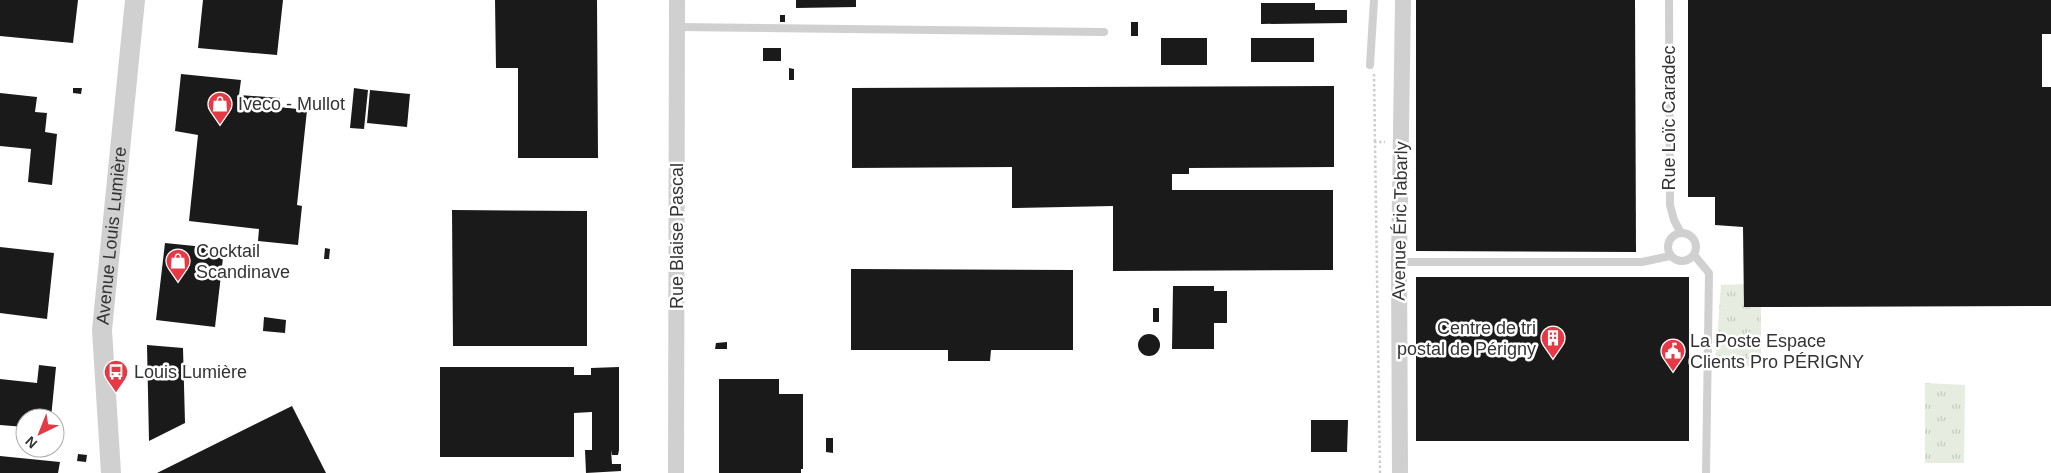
<svg xmlns="http://www.w3.org/2000/svg" width="2051" height="473" viewBox="0 0 2051 473" font-family="Helvetica,sans-serif">
	<style>
		.grass { fill: url(#grass-tufts) }
		.building { fill: #1a1a1a }
		.lines { fill: none; stroke-linecap: round; stroke-linejoin: round }
		.path { stroke: #cdcdcd; stroke-width: 2.5; stroke-dasharray: 2.5 2.5; stroke-linecap: butt }
		.service { stroke: #d0d0d0; stroke-width: 8 }
		.minor { stroke: #d0d0d0; stroke-width: 16 }
		.tertiary { stroke: #d0d0d0; stroke-width: 20 }
		.labels { text-anchor: middle; stroke-width: 5; stroke-linejoin: round; paint-order: stroke }
		.poi-label { font-size: 18px; fill: #333; stroke: #fff; text-anchor: start }
		.street-label { font-size: 18px; fill: #333; stroke: #fff }
	</style>
	<defs>
		<pattern id="grass-tufts" width="24" height="20" patternUnits="userSpaceOnUse" patternTransform="scale(1.25)"><rect width="24" height="20" fill="#e6ecdf"/><path d="M3 7l-1-3M5 7V3M7 7l1-3M15 17l-1-3M17 17v-4M19 17l1-3" fill="none" stroke="#c6cbc0"/></pattern>
	</defs>
	<rect width="100%" height="100%" fill="#fff"/>
	<!-- grass -->
	<g class="grass">
		<path d="M1744,284v22h17v60h-35l-10,-11 5,-70z"/>
		<path d="M1925,383l40,2 -1,78h-39z"/>
	</g>
	<!-- building -->
	<g class="building">
		<path d="M0,0h78l-5,43 -73,-7z"/>
		<path d="M203,0h80l-6,55 -79,-7z"/>
		<path d="M495,0h102l1,158h-80v-90h-22z"/>
		<path d="M796,0h60v7l-60,1z"/>
		<path d="M1416,0h219l1,252 -220,-1z"/>
		<path d="M1688,0h363v34h-9v53h9v219l-307,1 -1,-80 -28,-2v-28h-27z"/>
		<path d="M1261,3h54v7h32v13l-86,1z"/>
		<rect x="780" y="15" width="5" height="7"/>
		<rect x="1131" y="22" width="7" height="14"/>
		<rect x="1161" y="38" width="46" height="27"/>
		<rect x="1251" y="38" width="63" height="24"/>
		<rect x="763" y="48" width="18" height="13"/>
		<path d="M789,68l5,1v11h-5z"/>
		<path d="M181,74l60,6 -2,15 41,3 -1,9 28,3 -10,95 5,1 -4,39 -40,-4 1,-12 -70,-8 9,-86 -23,-4z"/>
		<path d="M1334,86v81l-145,1v6h-17v16h161v80l-220,1v-65l-101,2v-41l-160,1v-80z"/>
		<path d="M73,88h9l-1,6 -8,-1z"/>
		<path d="M354,88l14,2 -4,39 -14,-1z"/>
		<path d="M370,90l40,4 -3,33 -40,-4z"/>
		<path d="M0,93l37,4 -2,15 12,1 -2,19 12,2 -5,51 -24,-3 3,-33 -31,-3z"/>
		<path d="M452,210l135,1v135h-134z"/>
		<path d="M165,243l59,6 -9,78 -59,-7z"/>
		<path d="M0,247l54,6 -7,66 -47,-6z"/>
		<path d="M325,248l5,1 -1,10h-5z"/>
		<path d="M851,269l222,1v80h-82l-1,11h-42v-11h-97z"/>
		<rect x="1416" y="277" width="273" height="164"/>
		<path d="M1173,286h41v5h13v32h-13v26h-42z"/>
		<rect x="1153" y="308" width="6" height="14"/>
		<path d="M264,317l22,3 -1,13 -22,-2z"/>
		<circle cx="1149" cy="345" r="11"/>
		<path d="M727,342v7h-12l1,-6z"/>
		<path d="M147,345l36,3 2,75 -36,18z"/>
		<path d="M39,365l17,2 -5,51h-26v9l-25,-2v-46l37,4z"/>
		<path d="M440,367h134v8h17v-7l28,-1v83l-1,5h-6l-1,-5 1,14h9v7l-35,2 -1,-23h7v-38l-18,1v44h-134z"/>
		<path d="M719,379h60v15h24v75h-2v4h-82z"/>
		<path d="M292,406l34,67h-169z"/>
		<path d="M1311,420h37l-1,32h-36z"/>
		<path d="M826,438h7v15l-7,-1z"/>
		<path d="M78,454l9,1 -1,7 -9,-1z"/>
		<path d="M0,456l60,6 -2,11h-58z"/>
	</g>
	<g class="lines">
		<!-- path -->
		<g class="path">
			<path d="M1374,74l1,68"/>
			<path d="M1380,473l-5,-331h10"/>
		</g>
		<!-- service -->
		<g class="service">
			<path d="M1669,0l1,205 4,15 7,13"/>
			<path d="M677,27l427,5"/>
			<path d="M1370,65l4,-65"/>
			<circle cx="1682" cy="247" r="14"/>
			<path d="M1694,255l15,18 -3,200"/>
			<path d="M1399,262h243l28,-6"/>
		</g>
		<!-- minor -->
		<g class="minor">
			<path d="M676,473l1,-473"/>
			<path d="M1400,473l-1,-211 4,-262"/>
		</g>
		<!-- tertiary -->
		<path class="tertiary" id="s1" d="M111,473l-9,-143 33,-330"/>
	</g>
	<!-- icons -->
	<defs>
		<symbol id="shop-pin" viewBox="-11 -11 22 30"><path d="M0 17L-7.5 6A9.5 9.5 0 1 1 7.5 6Z" fill="#e63946" stroke="#fff"/><path d="M-5-2.5h2.3a2.7 3.5 0 0 1 5.4 0H5L5.5 6h-11ZM-1.5-2.5h3a1.5 2.3 0 0 0-3 0Z" fill="#fff"/></symbol>
		<symbol id="building-pin" viewBox="-11 -11 22 30"><path d="M0 17L-7.5 6A9.5 9.5 0 1 1 7.5 6Z" fill="#e63946" stroke="#fff"/><path d="M-4-6H4V6H1V3H-1V6H-4ZM-2.5-4.3h1.7v1.8h-1.7ZM.8-4.3h1.7v1.8H.8ZM-2.5-1h1.7V.8h-1.7ZM.8-1h1.7V.8H.8Z" fill="#fff"/></symbol>
		<symbol id="civic-pin" viewBox="-11 -11 22 30"><path d="M0 17L-7.5 6A9.5 9.5 0 1 1 7.5 6Z" fill="#e63946" stroke="#fff"/><path d="M-.6-6.5H3V-4.5H.6V-3L4-1V1h2V6H-6V1h2V-1L-.6-3ZM-1.2 2.5V6h2.4V2.5Z" fill="#fff"/></symbol>
		<symbol id="bus-pin" viewBox="-11 -11 22 30"><path d="M0 17L-7.5 6A9.5 9.5 0 1 1 7.5 6Z" fill="#e63946" stroke="#fff"/><path d="M-5-6H5V4H4V6H2V4H-2V6H-4V4H-5ZM-3.5-4V0h7V-4ZM-3.5 1.2v1.5H-2V1.2ZM2 1.2v1.5H3.5V1.2Z" fill="#fff"/></symbol>
	</defs>
	<g fill-rule="evenodd">
		<use href="#shop-pin" x="206" y="90" width="28" height="38"/>
		<use href="#shop-pin" x="164" y="247" width="28" height="38"/>
		<use href="#building-pin" x="1539" y="324" width="28" height="38"/>
		<use href="#civic-pin" x="1659" y="337" width="28" height="38"/>
		<use href="#bus-pin" x="102" y="358" width="28" height="38"/>
	</g>
	<g class="labels">
		<!-- poi labels -->
		<g class="poi-label">
			<text x="238" y="110">Iveco - Mullot</text>
			<text x="196" y="257">Cocktail<tspan x="196" dy="21">Scandinave</tspan></text>
			<text x="1536" y="334" text-anchor="end">Centre de tri<tspan x="1536" dy="21">postal de Périgny</tspan></text>
			<text x="1690" y="347">La Poste Espace<tspan x="1690" dy="21">Clients Pro PÉRIGNY</tspan></text>
			<text x="134" y="378">Louis Lumière</text>
		</g>
		<!-- street labels -->
		<g class="street-label">
			<text transform="translate(1669 118) rotate(-90)" y="6">Rue Loïc Caradec</text>
			<text transform="translate(1400 221) rotate(-89)" y="6">Avenue Éric Tabarly</text>
			<text dy="6" stroke="none"><textPath href="#s1" startOffset="238">Avenue Louis Lumière</textPath></text>
			<text transform="translate(677 236) rotate(-90)" y="6">Rue Blaise Pascal</text>
		</g>
	</g>
	<!-- north arrow -->
	<g transform="translate(40 433) rotate(223)"><circle r="24" fill="#ffffff" stroke="#adadad"/>
	<path d="M0-4L9 19L0 12L-9 19Z" fill="#e63946"/>
	<text y="-8" font-size="14" font-weight="bold" text-anchor="middle" fill="#333333">N</text>
	</g>
</svg>
